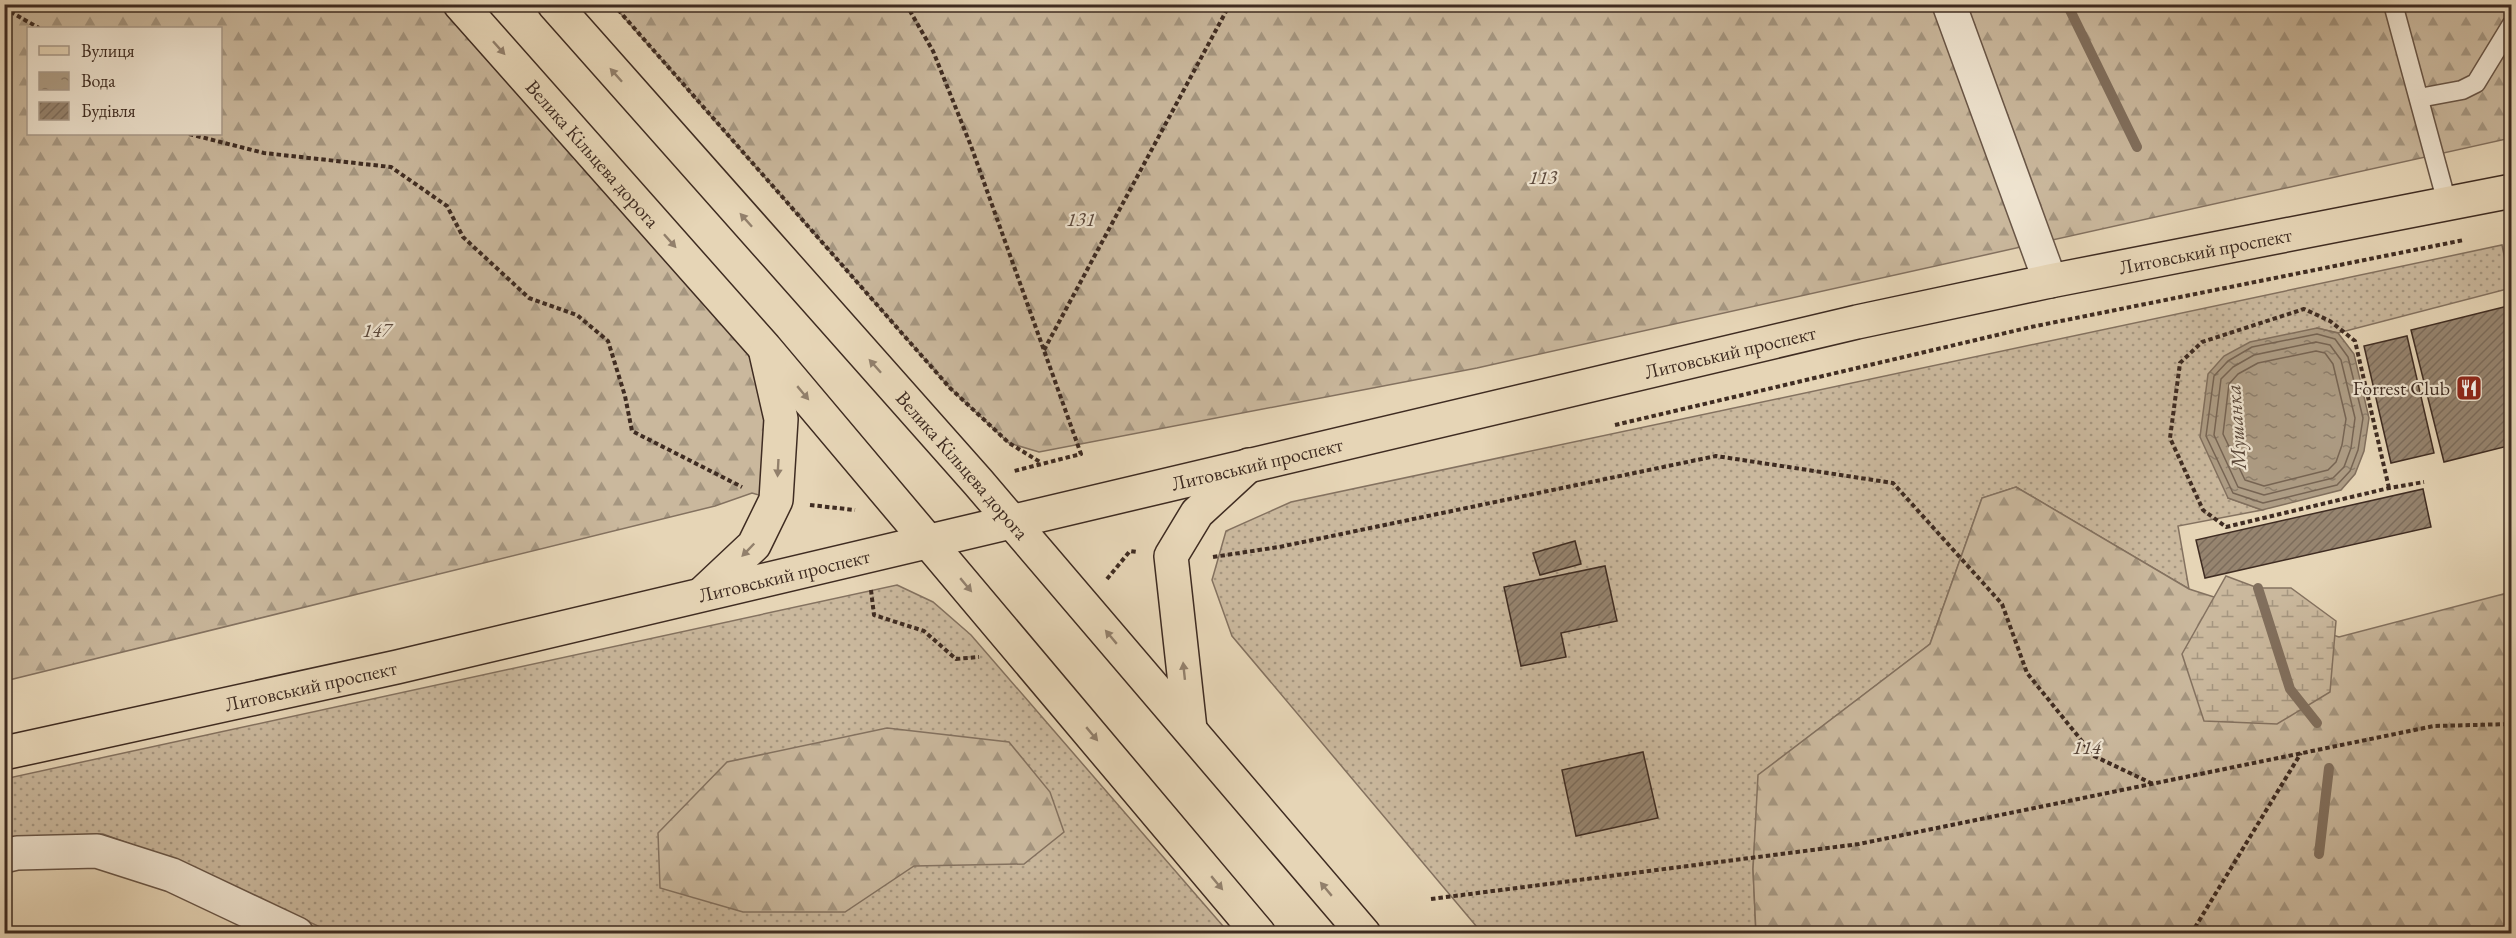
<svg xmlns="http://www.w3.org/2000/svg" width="2516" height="938" viewBox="0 0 2516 938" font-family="'EB Garamond',serif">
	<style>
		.grass { fill: url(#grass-dots); stroke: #847260; stroke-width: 1.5 }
		.forest { fill: url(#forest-firs); stroke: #847260; stroke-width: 1.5; fill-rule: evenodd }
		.wetland { fill: url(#wetland-marsh); stroke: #847260; stroke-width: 1.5 }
		.water { fill: url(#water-ripples); stroke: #816f5d; stroke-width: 1.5 }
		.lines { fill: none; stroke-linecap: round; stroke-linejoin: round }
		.shore { stroke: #766453; stroke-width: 1.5 }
		.stream { stroke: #816f5d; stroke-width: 10 }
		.building { fill: url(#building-hatch); stroke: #3f2c22; stroke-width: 1.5 }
		.service-casing { stroke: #695647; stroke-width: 21 }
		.minor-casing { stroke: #695647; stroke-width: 36 }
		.primary-casing { stroke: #3f2c22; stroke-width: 36 }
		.path { stroke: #3f2c22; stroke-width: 4; stroke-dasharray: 4.5 3; stroke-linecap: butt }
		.service { stroke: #efe4d0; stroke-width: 18 }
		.minor { stroke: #efe4d0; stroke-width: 33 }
		.primary { stroke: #e6d5b6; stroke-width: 33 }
		.oneway { fill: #92806c }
		.labels { text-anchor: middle; stroke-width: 4.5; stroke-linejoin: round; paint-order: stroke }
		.street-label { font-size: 20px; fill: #3f2c22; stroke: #efe4d0 }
		.park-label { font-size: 20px; font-style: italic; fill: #5b483b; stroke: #efe4d0 }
		.poi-label { font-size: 20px; fill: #3f2c22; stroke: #efe4d0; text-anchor: end }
		.water-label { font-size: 21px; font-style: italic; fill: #5a483a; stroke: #efe4d0 }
	</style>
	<defs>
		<pattern id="grass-dots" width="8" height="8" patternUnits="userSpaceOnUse" patternTransform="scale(1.5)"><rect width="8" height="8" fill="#cab89d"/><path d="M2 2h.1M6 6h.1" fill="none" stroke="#a59680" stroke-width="1.8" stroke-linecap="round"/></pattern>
		<pattern id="forest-firs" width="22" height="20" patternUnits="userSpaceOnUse" patternTransform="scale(1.5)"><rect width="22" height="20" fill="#cab89d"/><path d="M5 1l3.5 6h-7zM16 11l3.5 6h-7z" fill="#a59680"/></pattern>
		<pattern id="wetland-marsh" width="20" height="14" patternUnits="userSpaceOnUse" patternTransform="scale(1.5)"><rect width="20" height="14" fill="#cab89d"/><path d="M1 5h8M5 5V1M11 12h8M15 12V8" fill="none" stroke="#a59680"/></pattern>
		<pattern id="water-ripples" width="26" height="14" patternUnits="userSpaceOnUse" patternTransform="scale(1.5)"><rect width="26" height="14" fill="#ad9c84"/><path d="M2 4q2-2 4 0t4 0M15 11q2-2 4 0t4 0" fill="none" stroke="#8e7f6c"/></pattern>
		<pattern id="building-hatch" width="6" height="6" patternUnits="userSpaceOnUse" patternTransform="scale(1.5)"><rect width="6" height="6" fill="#96846f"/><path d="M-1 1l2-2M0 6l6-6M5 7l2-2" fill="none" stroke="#7c6c5b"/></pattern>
	</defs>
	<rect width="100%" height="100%" fill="#e6d5b6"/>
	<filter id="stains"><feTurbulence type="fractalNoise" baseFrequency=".00333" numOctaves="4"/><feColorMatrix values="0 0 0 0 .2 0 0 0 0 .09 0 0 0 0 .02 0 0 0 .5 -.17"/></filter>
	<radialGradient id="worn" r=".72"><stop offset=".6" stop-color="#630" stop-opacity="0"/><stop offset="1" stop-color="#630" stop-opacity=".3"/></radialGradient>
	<!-- grass -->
	<g class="grass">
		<path d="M2502,245l9,43 -173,45 -21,-5 -89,170 34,12 -84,16 11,63 -173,-102 -34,11 -52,146 -171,131 -6,94 3,64h-274l-250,-297 -20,-56 14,-49 65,-29z"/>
		<path d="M897,585l36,17 38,33 258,298h-896l-156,-72 -74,-27 -83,3 -15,4 -1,-62z"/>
	</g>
	<!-- forest -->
	<g class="forest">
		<path d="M4,5h456l305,343 11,152 -24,-7 -37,13 -710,175zM28,28h192v106h-192z"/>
		<path d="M613,5h1898v133l-1034,230 -438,84 -30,-9 -59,-55z"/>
		<path d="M2016,487l173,102 150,48 172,-45v341l-755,1 -3,-65 5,-94 172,-131 52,-146z"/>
		<path d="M887,728l122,14 41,50 14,40 -40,32 -110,2 -69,46h-102l-83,-24 -2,-55 69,-71z"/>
	</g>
	<!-- wetland -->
	<path class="wetland" d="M2226,576l32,12h33l45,33 -6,71 -53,32 -73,-3 -22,-67z"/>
	<!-- water -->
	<path class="water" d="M2317,328l21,5 16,21 15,64 -5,33 -9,23 -14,16 -79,20 -34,-12 -28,-61 8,-63 16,-18 26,-14z"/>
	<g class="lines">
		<!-- shore -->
		<g class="shore">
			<path d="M2317,334l18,5 13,18 15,61 -5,32 -8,21 -13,14 -74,18 -30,-10 -27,-57 8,-60 14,-15 24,-14z"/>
			<path d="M2316,342l14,3 11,15 14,58 -4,30 -7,19 -11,11 -69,17 -26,-8 -24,-52 7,-56 12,-12 21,-12z"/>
			<path d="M2316,351l9,2 8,11 13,55 -4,26 -6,17 -8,8 -64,16 -19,-6 -22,-46 6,-50 9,-10 20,-11z"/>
		</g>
		<!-- stream -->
		<g class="stream">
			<path d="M2067,4l70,143"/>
			<path d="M2258,588l32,101 27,34"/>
			<path d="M2319,854l10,-86"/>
		</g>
	</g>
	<!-- building -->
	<g class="building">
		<path d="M2512,305v140l-68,17 -33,-132z"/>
		<path d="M2407,336l27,117 -43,10 -27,-117z"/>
		<path d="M2423,489l8,38 -226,51 -9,-38z"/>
		<path d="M1575,541l6,23 -41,11 -7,-22z"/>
		<path d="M1605,566l12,55 -56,12 5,24 -45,9 -17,-79z"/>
		<path d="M1643,752l15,66 -82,18 -14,-66z"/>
	</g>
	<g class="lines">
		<defs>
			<g id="service">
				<path d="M2393,4l54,199"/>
				<path d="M2419,98l43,-8 14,-7 36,-59"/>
			</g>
			<g id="minor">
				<path d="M1949,4l101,277"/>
				<path d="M4,856l13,-3 80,-2 75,24 125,59"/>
			</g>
			<g id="primary">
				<path id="s1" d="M460,4l305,344 494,586"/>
				<path id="s2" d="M554,4l424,478 386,452"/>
				<path d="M703,593l51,-48 22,-45 5,-81 -15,-66"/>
				<path d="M1190,729l-19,-173 26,-43 52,-48"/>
				<path id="s3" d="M4,753l393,-86 1460,-345 193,-41 462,-90"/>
			</g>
		</defs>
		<!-- service casing -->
		<use href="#service" class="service-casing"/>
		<!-- minor casing -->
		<use href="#minor" class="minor-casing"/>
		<!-- primary casing -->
		<use href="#primary" class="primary-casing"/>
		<!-- path -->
		<g class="path">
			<path d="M613,4l337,384 59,55 31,19"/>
			<path d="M906,4l27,47 38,95 110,308 -67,17"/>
			<path d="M4,8l35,20"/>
			<path d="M189,134l75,19 127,14 56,39 16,31 66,61 48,17 31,26 17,55 7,35 110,56"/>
			<path d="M1044,350l186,-346"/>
			<path d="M1615,425l416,-98 433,-87"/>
			<path d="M2389,488l-34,-147 -25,-20 -26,-12 -102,33 -22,21 -10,75 33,72 23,17 163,-39 35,-6"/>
			<path d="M810,505l45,5"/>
			<path d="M1213,557l66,-10 437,-91 177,27 109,121 25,69 67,83 59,28"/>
			<path d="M1107,579l23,-28 7,1"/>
			<path d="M871,590l3,25 50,16 32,28 23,-2"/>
			<path d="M1431,899l428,-55 575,-118 78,-2"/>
			<path d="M2191,934l110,-181"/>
		</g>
		<!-- service -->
		<use href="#service" class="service"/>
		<!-- minor -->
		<use href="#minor" class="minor"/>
		<!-- primary -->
		<use href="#primary" class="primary"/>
	</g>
	<!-- one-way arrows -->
	<defs><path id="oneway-solid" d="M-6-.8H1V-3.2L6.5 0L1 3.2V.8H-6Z" transform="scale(1.5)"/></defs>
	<g class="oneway">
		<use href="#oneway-solid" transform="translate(499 48) rotate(48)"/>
		<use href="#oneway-solid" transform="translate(616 75) rotate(-132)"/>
		<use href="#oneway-solid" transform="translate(746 220) rotate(-132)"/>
		<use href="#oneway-solid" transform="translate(670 241) rotate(48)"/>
		<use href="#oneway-solid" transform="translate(875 366) rotate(-132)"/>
		<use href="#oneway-solid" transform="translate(803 393) rotate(50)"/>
		<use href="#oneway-solid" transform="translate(778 468) rotate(93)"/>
		<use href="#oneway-solid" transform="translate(748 550) rotate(134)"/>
		<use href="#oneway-solid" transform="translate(966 585) rotate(50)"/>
		<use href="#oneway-solid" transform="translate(1111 637) rotate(-130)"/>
		<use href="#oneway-solid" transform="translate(1184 671) rotate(-96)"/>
		<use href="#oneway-solid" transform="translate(1092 734) rotate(50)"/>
		<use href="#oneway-solid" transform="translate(1217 883) rotate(50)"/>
		<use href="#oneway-solid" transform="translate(1326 889) rotate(-130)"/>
	</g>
	<!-- icons -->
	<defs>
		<symbol id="restaurant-square" viewBox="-11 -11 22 22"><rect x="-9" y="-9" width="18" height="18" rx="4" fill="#8f2418" stroke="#efe4d0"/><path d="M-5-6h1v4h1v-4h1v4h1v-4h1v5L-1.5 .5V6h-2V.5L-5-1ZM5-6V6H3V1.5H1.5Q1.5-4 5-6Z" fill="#fff"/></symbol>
	</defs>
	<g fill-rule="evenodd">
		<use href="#restaurant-square" x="2454" y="373" width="30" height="30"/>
	</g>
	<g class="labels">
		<!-- street labels -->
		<g class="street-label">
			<text dy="7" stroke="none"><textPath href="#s1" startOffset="200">Велика Кільцева дорога</textPath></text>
			<text dy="7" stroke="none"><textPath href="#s3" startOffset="2258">Литовський проспект</textPath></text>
			<text dy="7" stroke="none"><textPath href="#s3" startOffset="1772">Литовський проспект</textPath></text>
			<text dy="7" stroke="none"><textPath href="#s3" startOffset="1286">Литовський проспект</textPath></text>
			<text dy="7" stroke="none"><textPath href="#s2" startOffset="616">Велика Кільцева дорога</textPath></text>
			<text dy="7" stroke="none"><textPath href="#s3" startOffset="800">Литовський проспект</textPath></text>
			<text dy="7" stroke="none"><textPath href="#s3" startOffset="314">Литовський проспект</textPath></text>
		</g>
		<!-- park labels -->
		<g class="park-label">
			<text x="1543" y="184">113</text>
			<text x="1081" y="226">131</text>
			<text x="377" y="337">147</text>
			<text x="2087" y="754">114</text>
		</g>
		<!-- poi labels -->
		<g class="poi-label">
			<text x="2450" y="395">Forrest Club</text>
		</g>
		<!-- water labels -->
		<g class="water-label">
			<text transform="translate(2236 427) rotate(-94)" y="7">Мушанка</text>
		</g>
	</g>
	<!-- margin -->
	<rect width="2516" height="938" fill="none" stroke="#e6d5b6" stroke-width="24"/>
	<rect x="6" y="6" width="2504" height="926" fill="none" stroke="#3f2c22" stroke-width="3"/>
	<rect x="12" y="12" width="2492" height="914" fill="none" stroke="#3f2c22" stroke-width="1.5"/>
	<!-- legend -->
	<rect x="27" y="27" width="195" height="108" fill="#efe4d0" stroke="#a99a8a" stroke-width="1.5"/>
	<rect x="39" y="46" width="30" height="9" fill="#e6d5b6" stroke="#a99a8a" stroke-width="1.5"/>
	<text x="81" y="57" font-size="18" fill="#3f2c22">Вулиця</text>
	<rect x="39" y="72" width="30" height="18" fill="url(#water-ripples)" stroke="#a99a8a" stroke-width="1.5"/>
	<text x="81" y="87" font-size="18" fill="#3f2c22">Вода</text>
	<rect x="39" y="102" width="30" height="18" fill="url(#building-hatch)" stroke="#a99a8a" stroke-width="1.5"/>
	<text x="81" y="117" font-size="18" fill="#3f2c22">Будівля</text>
	<rect width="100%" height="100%" filter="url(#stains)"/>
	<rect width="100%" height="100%" fill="url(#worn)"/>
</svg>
